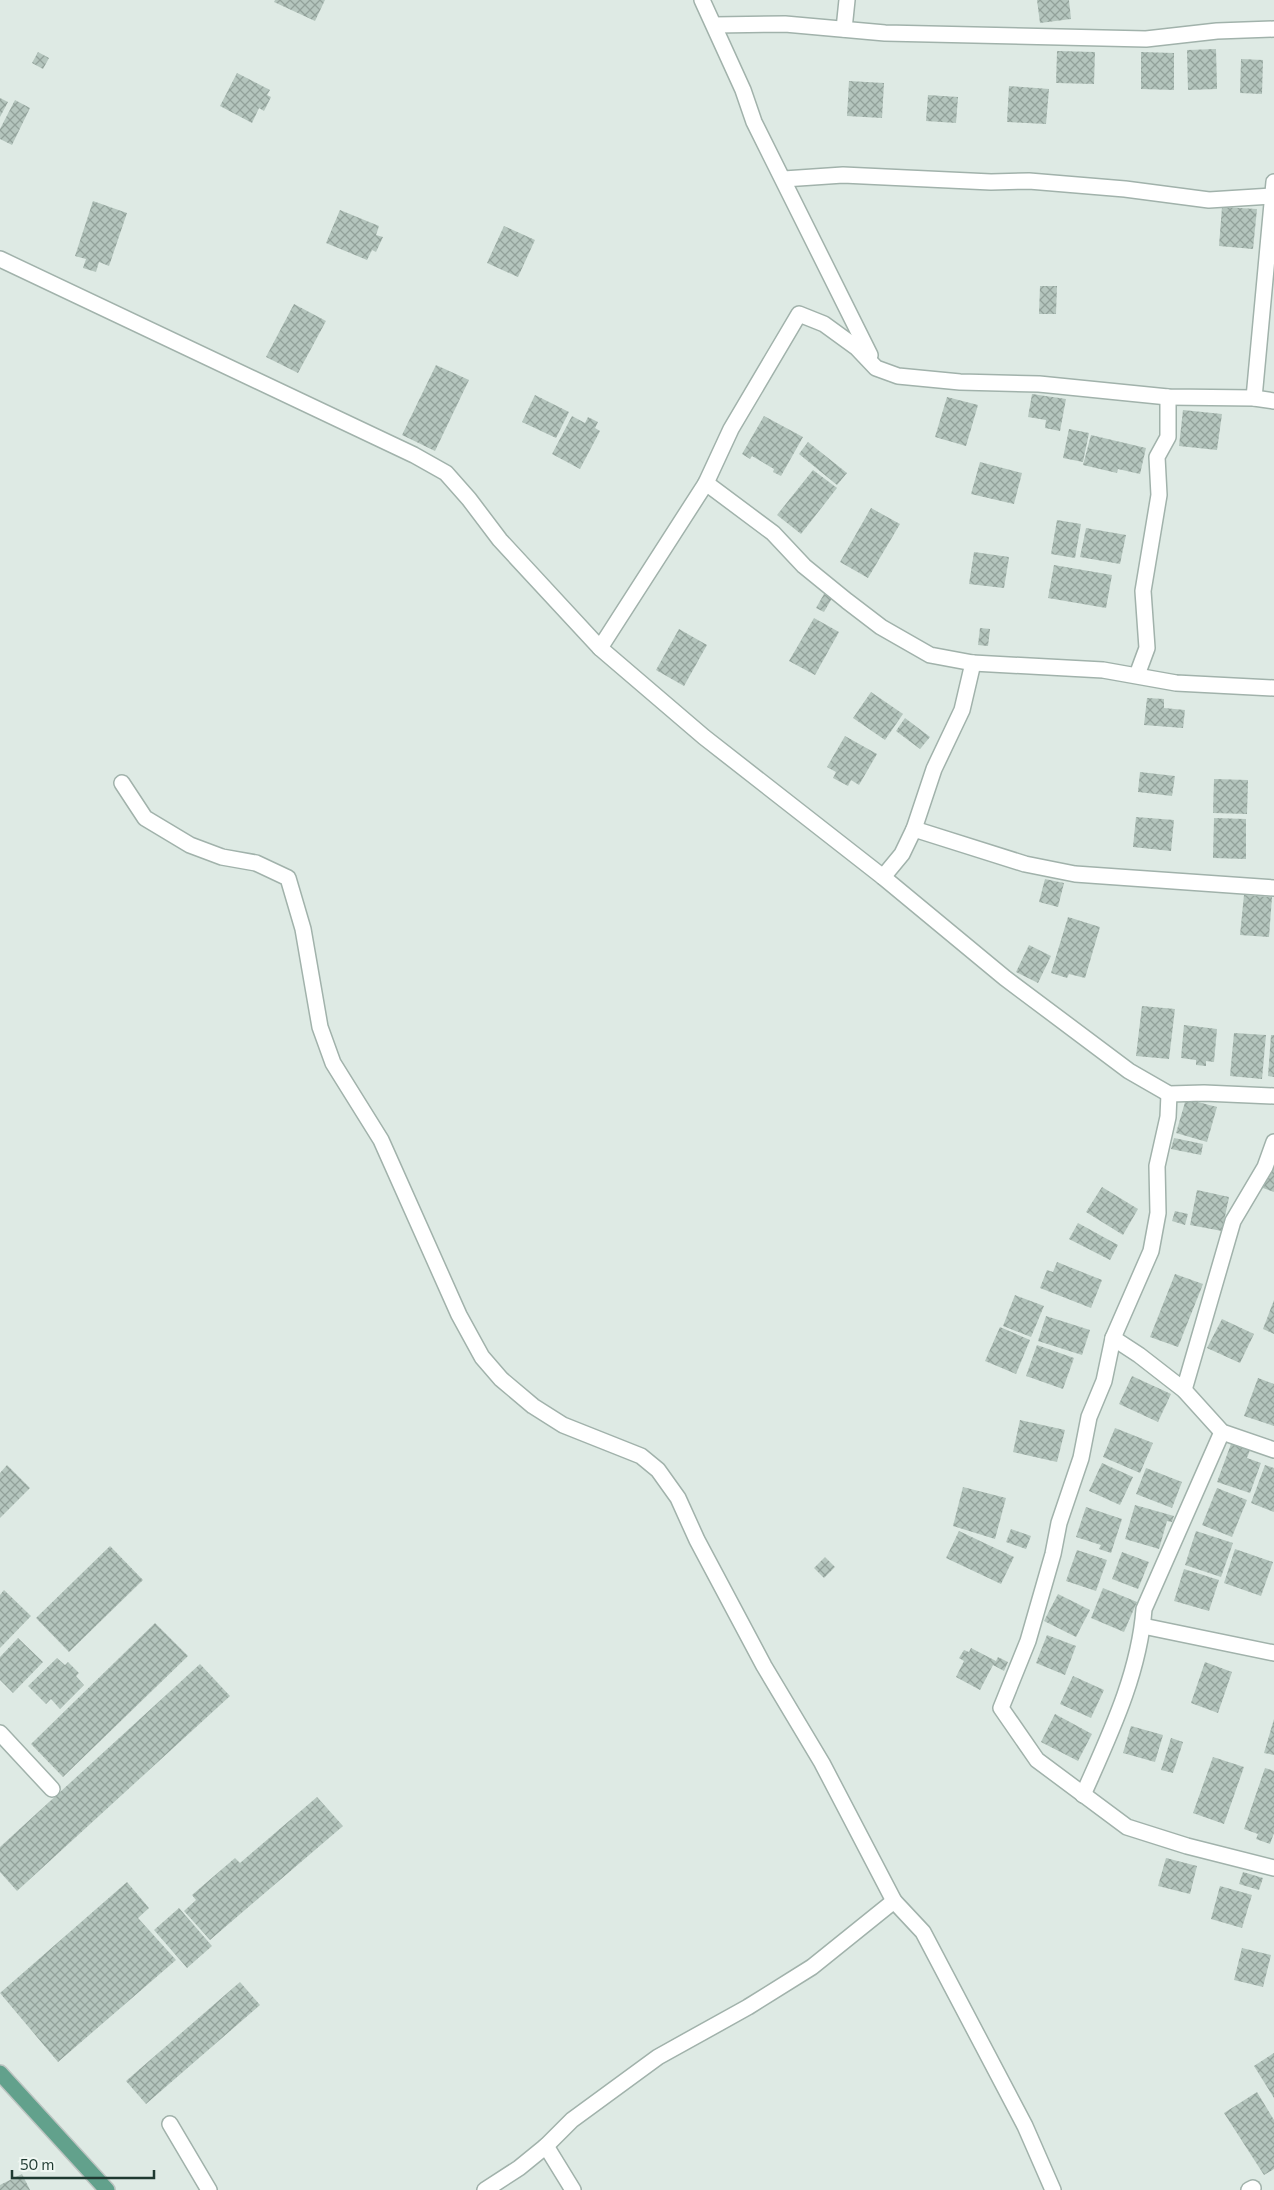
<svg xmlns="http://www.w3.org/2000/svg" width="1274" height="2190" viewBox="0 0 1274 2190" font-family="Commissioner,sans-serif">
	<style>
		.building { fill: url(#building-cross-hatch) }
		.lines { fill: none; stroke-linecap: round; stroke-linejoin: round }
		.minor-casing { stroke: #a1b2ab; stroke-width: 18 }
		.major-casing { stroke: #bcc4c1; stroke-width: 18 }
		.minor { stroke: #fff; stroke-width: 15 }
		.major { stroke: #62a18c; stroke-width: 15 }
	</style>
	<defs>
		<pattern id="building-cross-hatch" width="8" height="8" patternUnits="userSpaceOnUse" patternTransform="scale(1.25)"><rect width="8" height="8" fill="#b4c5bd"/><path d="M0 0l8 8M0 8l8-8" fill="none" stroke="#92a19a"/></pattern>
	</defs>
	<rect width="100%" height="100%" fill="#deeae4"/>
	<!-- building -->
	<g class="building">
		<path d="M275,0h50l-10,21 -41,-19z"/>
		<path d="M1037,0h32l2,19 -31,4z"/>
		<path d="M1216,49l1,40 -29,1 -1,-40z"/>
		<path d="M1057,51l38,1 -1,32 -38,-1z"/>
		<path d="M38,52l11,6 -6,11 -11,-6z"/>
		<path d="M1141,52l33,1v37l-33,-1z"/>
		<path d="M1241,59l22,1 -1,34 -22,-1z"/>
		<path d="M237,73l33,17 -3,5 4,2 -7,14 -5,-3 -7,15 -32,-17z"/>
		<path d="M849,81l35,2 -2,35 -35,-2z"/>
		<path d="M1009,86l40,3 -3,35 -39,-2z"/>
		<path d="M928,95l30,2 -2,26 -30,-2z"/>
		<path d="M0,98l8,4 -8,15z"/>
		<path d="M15,100l15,8 -18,37 -12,-6v-10z"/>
		<path d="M93,201l34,12 -18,53 -10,-4 -3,10 -13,-4 3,-9 -11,-3z"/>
		<path d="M1222,207l35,2 -4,40 -34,-3z"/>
		<path d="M340,210l39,16 -3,9 7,2 -7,15 -4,-2 -5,10 -41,-17z"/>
		<path d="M504,226l31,14 -17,37 -31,-14z"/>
		<path d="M1040,286h17l-1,28h-17z"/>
		<path d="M294,304l32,17 -28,52 -32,-16z"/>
		<path d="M436,365l33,15 -34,71 -33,-16z"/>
		<path d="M1032,394l34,5 -6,32 -15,-3 1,-8 -18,-3z"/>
		<path d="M535,395l34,17 -13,26 -34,-16z"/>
		<path d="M947,397l31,8 -12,41 -31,-9z"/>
		<path d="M1183,410l39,4 -5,36 -38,-4z"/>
		<path d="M572,416l13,7 3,-6 10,5 -3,6 5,3 -20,38 -28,-15z"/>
		<path d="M764,416l39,21 -22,39 -8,-4 1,-3 -22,-13 -2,3 -8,-5z"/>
		<path d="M1069,429l20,4 -6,29 -20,-4z"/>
		<path d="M1091,435l55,13 -6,26 -22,-5 -1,4 -34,-8z"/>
		<path d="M808,442l39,31 -10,12 -38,-31z"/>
		<path d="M980,462l42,11 -8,31 -43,-10z"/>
		<path d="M813,470l24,18 -36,46 -24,-19z"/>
		<path d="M871,508l29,16 -32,54 -28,-16z"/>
		<path d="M1057,520l24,4 -6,34 -24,-4z"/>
		<path d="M1086,528l40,7 -6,29 -40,-7z"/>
		<path d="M974,552l35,5 -5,31 -35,-4z"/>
		<path d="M1054,565l58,10 -6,33 -58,-10z"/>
		<path d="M824,594l8,4 -8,14 -8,-4z"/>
		<path d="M814,618l25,14 -24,43 -26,-14z"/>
		<path d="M980,628l10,1 -2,17 -10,-1z"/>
		<path d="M679,629l28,16 -23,41 -28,-16z"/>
		<path d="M871,692l32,22 -18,26 -32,-22z"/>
		<path d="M1147,698l17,1v9l21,2 -2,18 -39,-3z"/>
		<path d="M905,718l25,19 -10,12 -24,-18z"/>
		<path d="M845,736l32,18 -18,31 -8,-5 -3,6 -15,-8 3,-6 -9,-5z"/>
		<path d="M1140,772l35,4 -3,20 -34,-4z"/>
		<path d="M1214,779l34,1 -1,34 -34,-1z"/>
		<path d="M1136,817l38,3 -3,31 -38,-4z"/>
		<path d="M1214,818l32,1v40l-33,-1z"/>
		<path d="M1045,879l19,4 -6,24 -19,-5z"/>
		<path d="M1244,895l28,2 -3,40 -29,-2z"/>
		<path d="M1068,917l32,10 -15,51 -16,-4 -2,4 -16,-5z"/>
		<path d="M1029,945l22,11 -13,27 -22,-11z"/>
		<path d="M1142,1006l33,3 -6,50 -33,-3z"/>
		<path d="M1184,1025l33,4 -3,33 -8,-1v5l-10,-1v-5l-15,-2z"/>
		<path d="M1234,1033l32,2 -4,44 -32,-3z"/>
		<path d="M1271,1035h3v42l-6,-1z"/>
		<path d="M1186,1099l31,8 -10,35 -31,-9z"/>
		<path d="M1174,1138l29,6 -2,11 -30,-6z"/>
		<path d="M1274,1161v31l-11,-4z"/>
		<path d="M1102,1187l36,22 -15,26 -37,-23z"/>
		<path d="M1197,1190l32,7 -7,34 -32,-6z"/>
		<path d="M1175,1211l13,3 -3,11 -13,-4z"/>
		<path d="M1078,1223l40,22 -8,15 -41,-21z"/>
		<path d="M1057,1262l45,18 -11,28 -51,-20 7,-18 6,2z"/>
		<path d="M1175,1274l28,10 -25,63 -28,-10z"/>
		<path d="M1015,1295l29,11 -13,31 -28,-11z"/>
		<path d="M1274,1300v34l-11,-5z"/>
		<path d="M1046,1316l44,14 -8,25 -44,-14z"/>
		<path d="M1222,1319l32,15 -14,29 -33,-15z"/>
		<path d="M1000,1327l30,13 -14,34 -31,-13z"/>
		<path d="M1037,1345l37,13 -11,31 -37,-13z"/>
		<path d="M1132,1376l39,18 -13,28 -39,-18z"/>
		<path d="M1258,1378l16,6v42l-30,-10z"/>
		<path d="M1020,1420l45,10 -8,32 -44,-10z"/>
		<path d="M1115,1428l38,15 -13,30 -37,-16z"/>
		<path d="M1231,1444l19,6 -3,8 14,5 -11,30 -33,-11z"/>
		<path d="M1102,1463l31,14 -13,28 -31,-14z"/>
		<path d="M7,1465l23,23 -30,30v-45z"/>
		<path d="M1265,1465l9,3v44l-23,-9z"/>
		<path d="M1146,1468l36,14 -10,26 -36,-14z"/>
		<path d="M963,1487l43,11 -11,41 -42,-13z"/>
		<path d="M1217,1488l30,12 -15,37 -30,-12z"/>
		<path d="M1135,1505l39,11 -2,6 -5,-1 -8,28 -34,-10z"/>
		<path d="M1086,1507l36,12 -11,34 -12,-4 2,-4 -25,-8z"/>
		<path d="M1011,1529l20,7 -5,13 -20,-7z"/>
		<path d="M959,1531l55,26 -13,27 -55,-26z"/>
		<path d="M1196,1531l37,12 -12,34 -36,-12z"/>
		<path d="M110,1546l33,34 -74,72 -33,-34z"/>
		<path d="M1235,1549l38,13 -12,34 -37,-13z"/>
		<path d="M1077,1550l30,10 -11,31 -30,-10z"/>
		<path d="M1122,1552l27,10 -11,27 -26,-10z"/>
		<path d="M825,1557l10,10 -11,11 -10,-10z"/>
		<path d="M1184,1569l35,11 -10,31 -35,-10z"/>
		<path d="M1103,1588l34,14 -13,30 -33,-14z"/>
		<path d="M4,1590l27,26 -31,32v-53z"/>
		<path d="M1058,1594l32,16 -14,27 -32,-16z"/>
		<path d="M155,1623l33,33 -125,121 -32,-33z"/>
		<path d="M1047,1635l29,11 -11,29 -29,-12z"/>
		<path d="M18,1638l25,24 -30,31 -13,-13v-23z"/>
		<path d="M971,1648l25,13 2,-4 10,5 -4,9 -11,-6 -13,25 -24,-13 8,-16 -5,-3 5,-8 5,2z"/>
		<path d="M57,1658l8,7 3,-3 11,11 -3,3 8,9 -24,24 -9,-10 -5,5 -18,-18z"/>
		<path d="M1205,1662l27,10 -14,41 -27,-10z"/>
		<path d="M200,1664l30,32 -213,195 -17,-19v-25z"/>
		<path d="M1073,1676l31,14 -13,28 -31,-14z"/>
		<path d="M1055,1714l37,20 -14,27 -37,-19z"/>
		<path d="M1274,1719v36l-10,-2z"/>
		<path d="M1131,1726l32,9 -8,27 -32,-9z"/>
		<path d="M1171,1738l12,4 -10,31 -12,-3z"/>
		<path d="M1213,1757l31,10 -20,57 -31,-11z"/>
		<path d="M1265,1768l9,3v62l-4,11 -14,-5 2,-5 -14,-5z"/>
		<path d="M317,1797l26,29 -133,114 -26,-29 12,-11 -4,-5 43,-37 5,5z"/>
		<path d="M1166,1858l31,8 -7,28 -32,-8z"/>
		<path d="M1243,1872l20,6 -4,12 -20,-6z"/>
		<path d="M127,1882l22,26 -11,10 38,42 -118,102 -58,-69z"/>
		<path d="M1220,1886l32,9 -10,33 -31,-9z"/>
		<path d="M179,1908l33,38 -25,22 -33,-38z"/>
		<path d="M1242,1948l29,7 -8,32 -29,-7z"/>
		<path d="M240,1982l20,23 -114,99 -20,-23z"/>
		<path d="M1274,2053v45l-20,-32z"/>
		<path d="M1257,2092l17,28v49l-10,6 -40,-62z"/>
		<path d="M22,2174l8,16h-30v-5z"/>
	</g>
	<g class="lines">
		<defs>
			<g id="minor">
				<path d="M702,0l41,90 11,32 116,233"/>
				<path d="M715,25l70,-1 100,9 261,6 71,-8 57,-2"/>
				<path d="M844,29l3,-29"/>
				<path d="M784,179l59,-4 148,7 38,-1 96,8 84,11 63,-4"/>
				<path d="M0,259l414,196 32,18 23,26 31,41 100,108 104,89 179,140 122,101 124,93 40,23 35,-1 70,3"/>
				<path d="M1254,398l20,-216"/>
				<path d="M706,483l67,50 31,33 43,35 34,26 49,28 43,8 130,7 73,13 98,5"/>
				<path d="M600,648l106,-165 25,-54 68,-115 25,10 33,24 19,20 22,8 62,6 79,2 129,13 86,1 20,3"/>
				<path d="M1137,675l10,-27 -4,-57 16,-96 -2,-38 11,-20v-40"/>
				<path d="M122,783l23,35 45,27 32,12 34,6 32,15 15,51 17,98 13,36 48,77 78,175 23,42 19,22 32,27 30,19 78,31 17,14 20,28 19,42 67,126 58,97 72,138 29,31 102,194 28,64"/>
				<path d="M914,829l111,35 50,10 199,14"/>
				<path d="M883,877l19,-23 12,-25 20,-60 28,-59 11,-47"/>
				<path d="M1169,1094l-1,23 -11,49 1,47 -7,38 -38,87 -9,43 -15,36 -8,41 -22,65 -6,31 -25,87 -27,67 36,52 90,67 60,19 87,22"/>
				<path d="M1113,1338l26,17 45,35 38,42 52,18"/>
				<path d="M1184,1390l49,-169 32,-54 9,-25"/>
				<path d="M1143,1626l131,27"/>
				<path d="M0,1733l52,56"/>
				<path d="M1083,1795c26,-59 56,-120 61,-186l78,-177"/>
				<path d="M170,2124l39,66"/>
				<path d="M546,2146l27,44"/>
				<path d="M485,2190l34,-22 27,-22 26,-26 86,-63 90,-50 64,-40 82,-66"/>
				<path d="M1249,2190l4,-2"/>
			</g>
			<path id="major" d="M0,2073l107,117"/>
		</defs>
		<!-- minor casing -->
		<use href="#minor" class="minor-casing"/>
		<!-- major casing -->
		<use href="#major" class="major-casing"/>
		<!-- minor -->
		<use href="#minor" class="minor"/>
		<!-- major -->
		<use href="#major" class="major"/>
	</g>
	<!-- scale -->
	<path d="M12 2170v8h142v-8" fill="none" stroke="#1f3a31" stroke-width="2.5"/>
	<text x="20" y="2170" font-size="15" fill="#1f3a31" stroke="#eff7f2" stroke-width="4" paint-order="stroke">50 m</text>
</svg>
